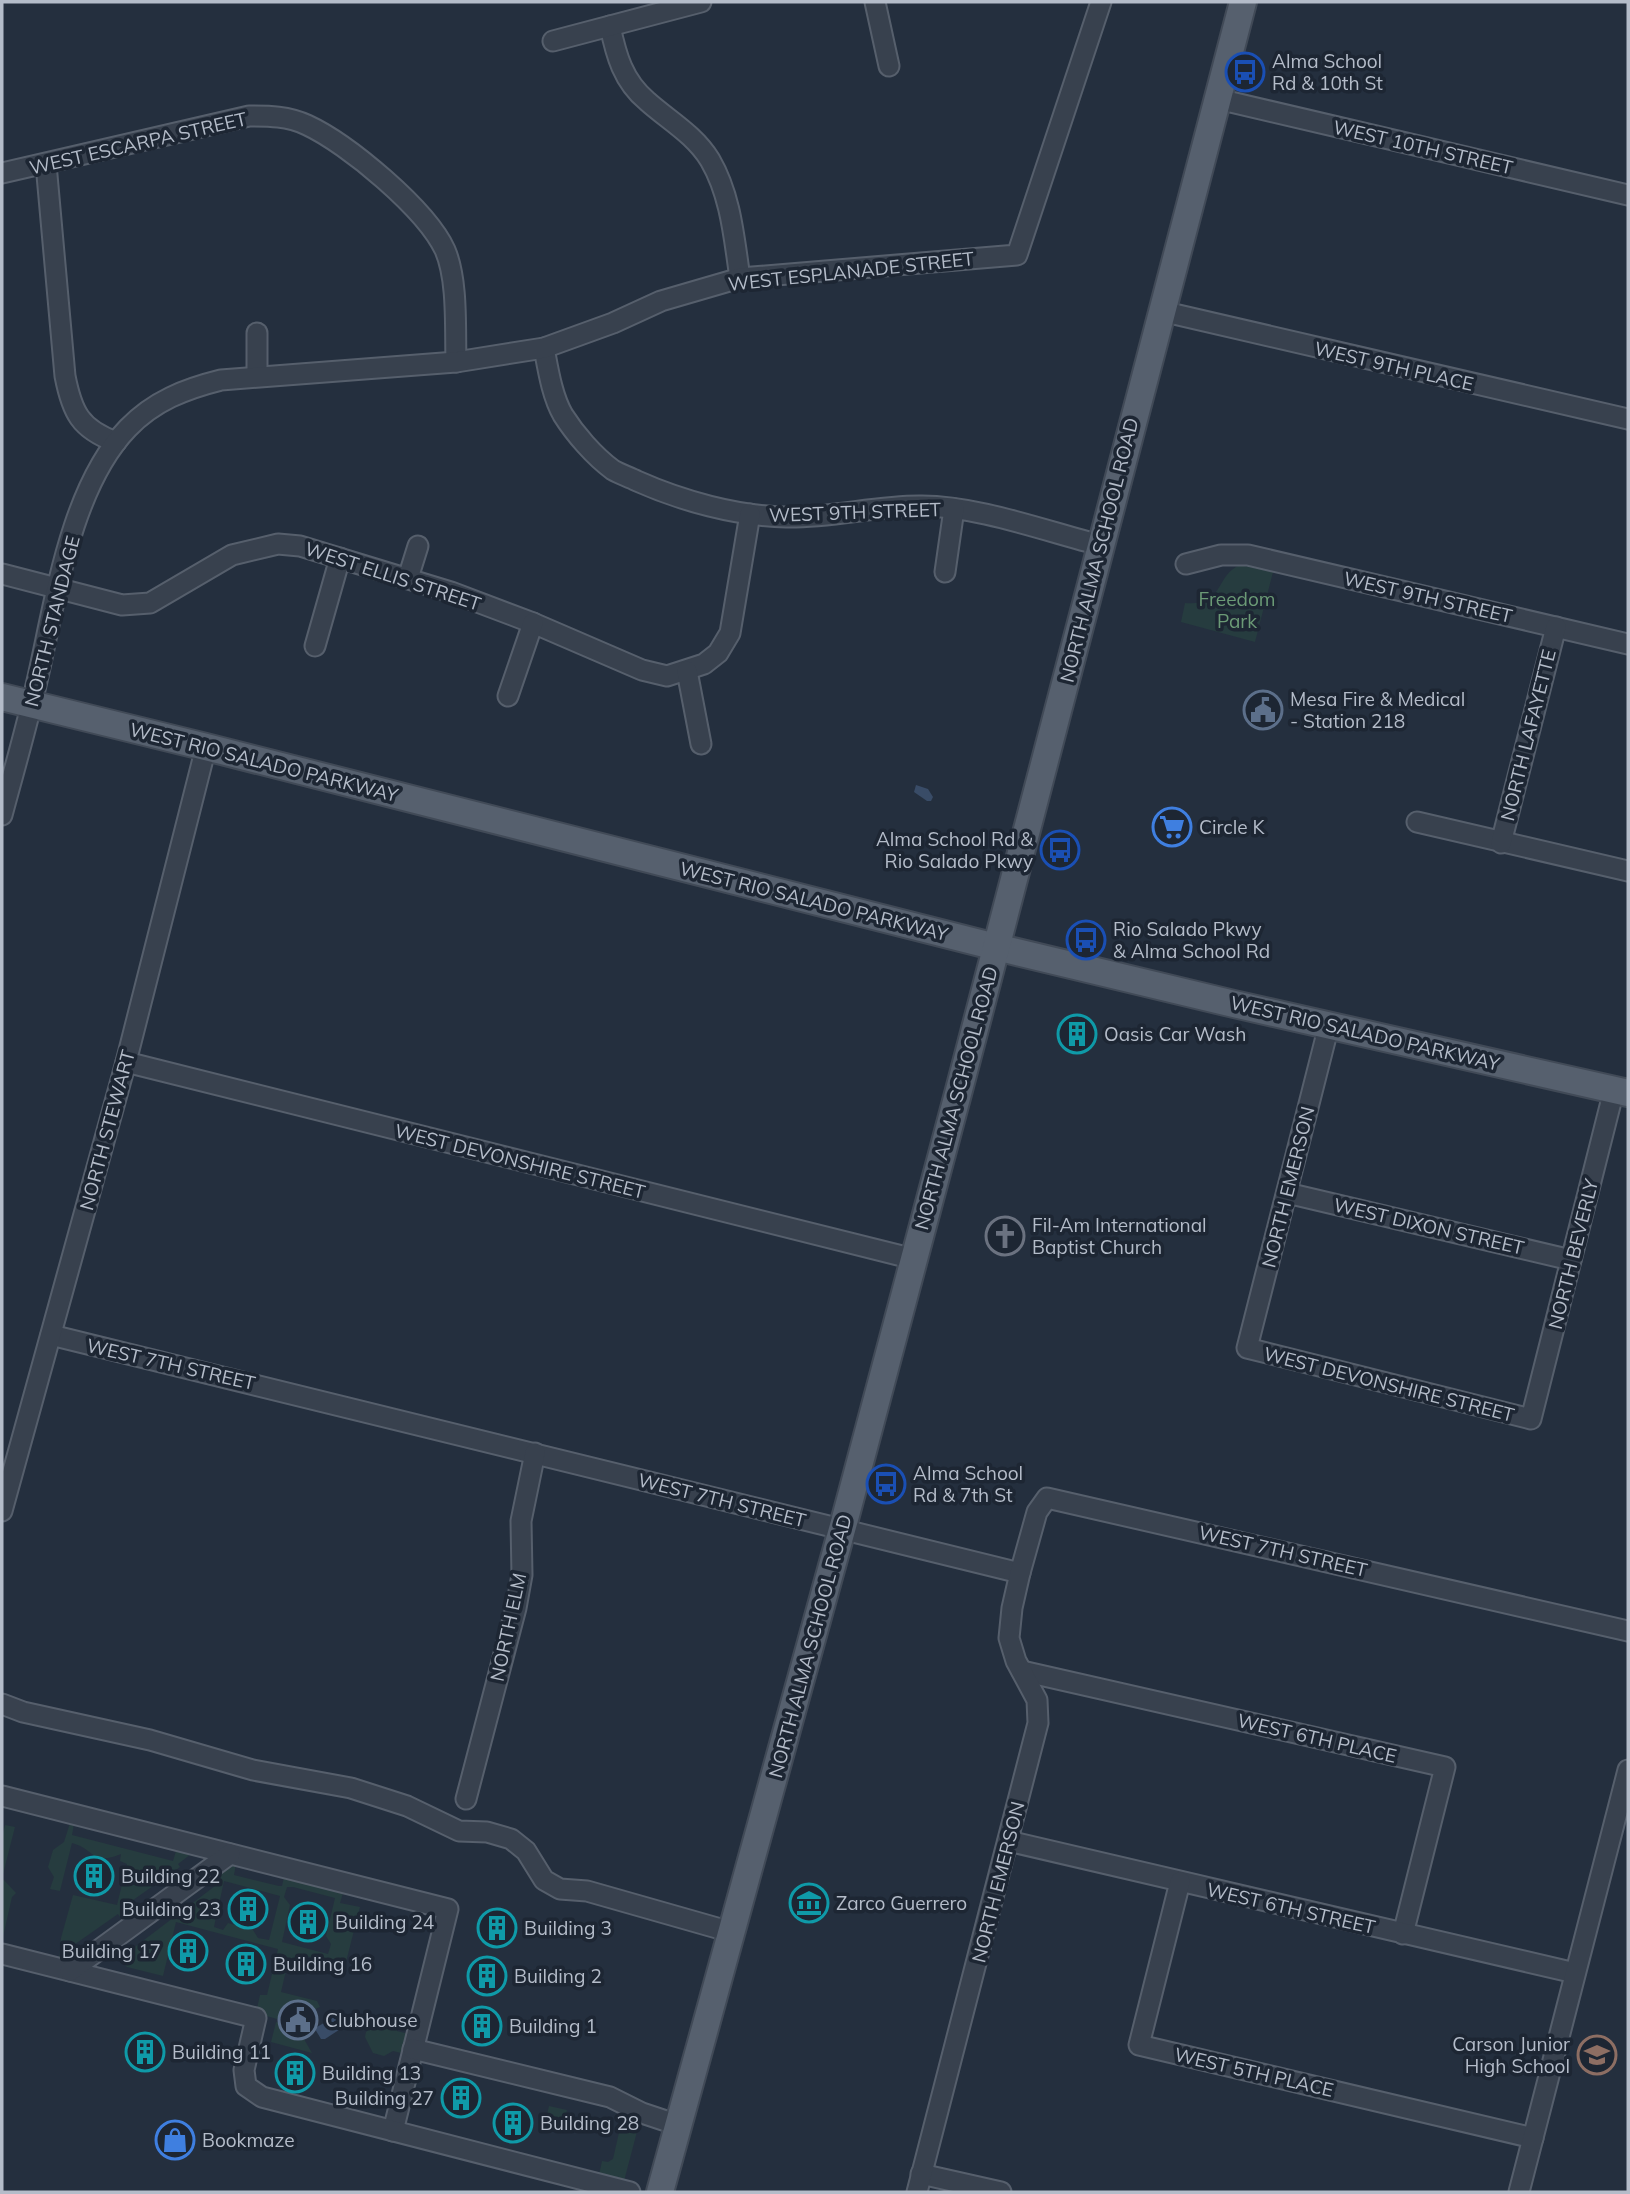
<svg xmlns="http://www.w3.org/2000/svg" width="1630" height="2194" viewBox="0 0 1630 2194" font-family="Mulish,sans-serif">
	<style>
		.green { fill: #263c3f; fill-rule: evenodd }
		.water { fill: #394c67 }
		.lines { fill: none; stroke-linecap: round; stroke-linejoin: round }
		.minor-casing { stroke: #565f6c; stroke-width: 23 }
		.major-casing { stroke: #414a57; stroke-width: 30 }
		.minor { stroke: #38414e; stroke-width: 19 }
		.major { stroke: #56606e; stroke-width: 26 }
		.labels { text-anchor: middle; stroke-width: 7; stroke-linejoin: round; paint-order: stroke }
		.poi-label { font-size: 19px; fill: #b4bcc9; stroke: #1d2633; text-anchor: start }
		.street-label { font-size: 19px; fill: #b4bcc9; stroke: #1d2633 }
		.park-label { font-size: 19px; fill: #6b9a76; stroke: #1d2633 }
	</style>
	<rect width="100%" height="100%" fill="#242f3e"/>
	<!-- green -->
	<g class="green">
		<path d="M1240,565l33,7 -18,70 -74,-20 4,-19c40,3 30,-28 55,-38z"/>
		<path d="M70,1823l4,1 -2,11 101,26 3,-10 15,3 -13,10 2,3 -54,38 -1,8 -5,4 -2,-3 -50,35 4,7 -2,4 -11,1 2,-23 12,-43 44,10 10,-41 -7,-3 1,-7c-30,12 -26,-5 -49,-11l-12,48 -10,-2 4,-12 -6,-10 5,-17 11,-8z"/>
		<path d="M5,1825l10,2 -13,51 14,15 -4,4 -9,40 -1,-1v-99z"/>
		<path d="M231,1863l5,1 -2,11 45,11h3l2,-9 59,16 -3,10 20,4 -14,55 -2,3 -46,-11 -2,5 -7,-1 -8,34 36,9 3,6 -7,3 -22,-6 -7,17 -28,-8 4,-18h7l11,-46 -102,-27 -13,54 -36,-9 -8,-8 96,-73 -5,-8zM224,1881l56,15 -11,44 -11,-2 -5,-8 -25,-7 -5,7 -9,-3zM287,1887h6l42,11 -9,38 5,8 -3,10 -46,-12 8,-37 -6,-8z"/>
		<path d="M379,2016l18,5v10l12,3 -4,20 -12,-3 -9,5 -11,-3 -8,-16 1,-5 12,-12z"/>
		<path d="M276,2022l7,2v4l17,4 12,21 -41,-11z"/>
		<path d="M549,2106l18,4 -3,12 -7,7 -13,-3z"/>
		<path d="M623,2115l16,9 -15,57 -25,-6 3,-14 6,1 5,-3z"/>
	</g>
	<!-- water -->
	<g class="water">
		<path d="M916,785l12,4 5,8 -2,4h-4l-13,-9z"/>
		<path d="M339,2014l7,10 -1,2 -20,13h-4l-6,-10 2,-2z"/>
	</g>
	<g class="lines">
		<defs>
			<g id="minor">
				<path d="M875,2l14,64"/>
				<path d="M610,26c6,29 13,55 37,75 21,19 47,33 63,59 21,36 24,78 30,118"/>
				<path d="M553,41l148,-39"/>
				<path d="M1218,99l410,96"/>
				<path d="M46,164l19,212c7,36 15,53 51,66"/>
				<path d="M2,173l247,-57c20,0 39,0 58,9 41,19 119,84 138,125 13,30 10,79 11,112"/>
				<path d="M1161,311l467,108"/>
				<path d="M257,333v43"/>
				<path d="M544,348c4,21 8,48 19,67 12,19 31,41 50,55 7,4 16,7 24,11 45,20 99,35 149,36 45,1 88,-11 133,-11 56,-1 126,25 181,39"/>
				<path d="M1186,564l35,-9h27l380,89"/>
				<path d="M945,572l9,-63"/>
				<path d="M2,574l120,31 28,-2 82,-48 46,-11 22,2 151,46 82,31 109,47 25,6 37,-12 14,-11 12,-20 20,-119"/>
				<path d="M408,578l10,-32"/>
				<path d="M315,646l25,-88"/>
				<path d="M687,671l14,73"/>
				<path d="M508,696l25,-73"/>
				<path d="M2,815c12,-45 25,-89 35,-134 18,-78 33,-193 91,-253 26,-27 57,-39 93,-48l235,-18 88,-14 69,-25 48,-22 79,-23 277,-23 84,-253"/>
				<path d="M1417,822l211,49"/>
				<path d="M1501,843l55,-216"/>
				<path d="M1329,1025l-82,323 284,71 83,-329"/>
				<path d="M126,1062l788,197"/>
				<path d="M1287,1193l284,67"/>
				<path d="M51,1335l969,238"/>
				<path d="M2,1511l124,-449 80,-315"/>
				<path d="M1022,1671l423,96 -42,167"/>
				<path d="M2,1704l21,8 127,28 103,30 98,18 56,18 52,25 28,1 24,7 15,12 18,29 16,9 27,2 144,41"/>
				<path d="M2,1796l446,113 -55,222"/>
				<path d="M466,1799l50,-191 6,-33 -1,-54 14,-68"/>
				<path d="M1008,1841l567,132"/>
				<path d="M1180,1882l-41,163 394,93"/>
				<path d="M2,1954l254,64 -12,52 2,16 16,11 368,95"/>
				<path d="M70,1971l160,-117"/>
				<path d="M413,2049l197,48 32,16 36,12"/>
				<path d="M921,2174l80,18"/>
				<path d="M917,2192l121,-469 -1,-23 -21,-39 -7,-23 3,-30 8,-35 17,-61 10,-14 581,133"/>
				<path d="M1519,2192l109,-422"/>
			</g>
			<g id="major">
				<path d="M2,697l204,50 790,200 238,57 394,89"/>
				<path d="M660,2192l186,-677 113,-425 284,-1088"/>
			</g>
		</defs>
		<!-- minor casing -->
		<use href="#minor" class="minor-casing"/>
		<!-- major casing -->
		<use href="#major" class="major-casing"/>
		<!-- minor -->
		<use href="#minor" class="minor"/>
		<!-- major -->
		<use href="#major" class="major"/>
	</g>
	<!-- icons -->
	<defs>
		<symbol id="bus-ring" viewBox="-11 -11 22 22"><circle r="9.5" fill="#1d2633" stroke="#1a4fb4" stroke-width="1.5"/><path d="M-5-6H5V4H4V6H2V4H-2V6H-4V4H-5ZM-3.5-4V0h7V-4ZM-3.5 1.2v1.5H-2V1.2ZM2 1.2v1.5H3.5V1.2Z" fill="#1a4fb4"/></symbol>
		<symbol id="civic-ring" viewBox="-11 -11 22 22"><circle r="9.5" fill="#1d2633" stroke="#5c6f8a" stroke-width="1.5"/><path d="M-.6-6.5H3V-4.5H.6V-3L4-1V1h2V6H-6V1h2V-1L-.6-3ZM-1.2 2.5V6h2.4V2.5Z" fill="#5c6f8a"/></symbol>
		<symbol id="supermarket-ring" viewBox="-11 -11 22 22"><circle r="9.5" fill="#1d2633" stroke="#3f7fe0" stroke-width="1.5"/><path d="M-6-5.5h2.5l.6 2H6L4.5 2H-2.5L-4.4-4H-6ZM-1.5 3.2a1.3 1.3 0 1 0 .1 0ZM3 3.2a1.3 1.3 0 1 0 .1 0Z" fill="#3f7fe0"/></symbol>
		<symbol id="building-ring" viewBox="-11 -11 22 22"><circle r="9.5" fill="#1d2633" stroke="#0f9aa8" stroke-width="1.5"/><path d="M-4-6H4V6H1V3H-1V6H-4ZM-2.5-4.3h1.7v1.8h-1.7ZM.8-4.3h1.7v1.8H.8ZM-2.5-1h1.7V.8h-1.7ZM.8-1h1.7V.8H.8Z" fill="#0f9aa8"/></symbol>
		<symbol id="church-ring" viewBox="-11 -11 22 22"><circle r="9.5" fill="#1d2633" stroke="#6b7280" stroke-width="1.5"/><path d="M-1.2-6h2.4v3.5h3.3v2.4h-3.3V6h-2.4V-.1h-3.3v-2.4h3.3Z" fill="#6b7280"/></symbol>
		<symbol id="museum-ring" viewBox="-11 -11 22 22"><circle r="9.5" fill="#1d2633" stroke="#0f9aa8" stroke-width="1.5"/><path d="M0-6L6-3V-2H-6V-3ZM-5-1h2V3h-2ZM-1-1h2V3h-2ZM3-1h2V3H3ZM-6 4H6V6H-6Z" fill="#0f9aa8"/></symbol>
		<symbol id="school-ring" viewBox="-11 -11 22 22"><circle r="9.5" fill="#1d2633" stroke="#8d6e63" stroke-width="1.5"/><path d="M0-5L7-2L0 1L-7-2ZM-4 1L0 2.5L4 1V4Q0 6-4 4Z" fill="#8d6e63"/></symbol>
		<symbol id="shop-ring" viewBox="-11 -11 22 22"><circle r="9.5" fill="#1d2633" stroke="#3f7fe0" stroke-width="1.5"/><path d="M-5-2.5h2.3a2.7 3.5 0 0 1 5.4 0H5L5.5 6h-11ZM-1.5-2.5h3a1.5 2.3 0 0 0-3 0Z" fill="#3f7fe0"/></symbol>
	</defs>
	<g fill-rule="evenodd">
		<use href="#bus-ring" x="1223" y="50" width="44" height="44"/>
		<use href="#civic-ring" x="1241" y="688" width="44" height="44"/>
		<use href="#supermarket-ring" x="1150" y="805" width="44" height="44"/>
		<use href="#bus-ring" x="1038" y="828" width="44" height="44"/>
		<use href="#bus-ring" x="1064" y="918" width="44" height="44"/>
		<use href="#building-ring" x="1055" y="1012" width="44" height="44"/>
		<use href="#church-ring" x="983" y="1214" width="44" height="44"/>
		<use href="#bus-ring" x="864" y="1462" width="44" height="44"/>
		<use href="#building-ring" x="72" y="1854" width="44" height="44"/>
		<use href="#museum-ring" x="787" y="1881" width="44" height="44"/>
		<use href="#building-ring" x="226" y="1887" width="44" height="44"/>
		<use href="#building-ring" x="286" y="1900" width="44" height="44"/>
		<use href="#building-ring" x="475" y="1906" width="44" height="44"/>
		<use href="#building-ring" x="166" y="1929" width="44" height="44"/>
		<use href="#building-ring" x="224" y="1942" width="44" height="44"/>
		<use href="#building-ring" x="465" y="1954" width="44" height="44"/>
		<use href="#civic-ring" x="276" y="1998" width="44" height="44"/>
		<use href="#building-ring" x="460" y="2004" width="44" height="44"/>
		<use href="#building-ring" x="123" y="2030" width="44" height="44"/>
		<use href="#school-ring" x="1575" y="2033" width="44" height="44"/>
		<use href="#building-ring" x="273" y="2051" width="44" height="44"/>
		<use href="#building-ring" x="439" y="2076" width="44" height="44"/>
		<use href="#building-ring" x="491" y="2101" width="44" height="44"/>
		<use href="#shop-ring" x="153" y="2118" width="44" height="44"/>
	</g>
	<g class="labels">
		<!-- poi labels -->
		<g class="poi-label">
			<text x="1272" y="68">Alma School<tspan x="1272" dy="22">Rd &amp; 10th St</tspan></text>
			<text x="1290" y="706">Mesa Fire &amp; Medical<tspan x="1290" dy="22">- Station 218</tspan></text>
			<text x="1199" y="834">Circle K</text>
			<text x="1033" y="846" text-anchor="end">Alma School Rd &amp;<tspan x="1033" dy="22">Rio Salado Pkwy</tspan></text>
			<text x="1113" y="936">Rio Salado Pkwy<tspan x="1113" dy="22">&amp; Alma School Rd</tspan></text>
			<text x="1104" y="1041">Oasis Car Wash</text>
			<text x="1032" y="1232">Fil-Am International<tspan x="1032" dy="22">Baptist Church</tspan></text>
			<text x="913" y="1480">Alma School<tspan x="913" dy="22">Rd &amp; 7th St</tspan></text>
			<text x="121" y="1883">Building 22</text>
			<text x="836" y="1910">Zarco Guerrero</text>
			<text x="221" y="1916" text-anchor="end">Building 23</text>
			<text x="335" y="1929">Building 24</text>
			<text x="524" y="1935">Building 3</text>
			<text x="161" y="1958" text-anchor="end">Building 17</text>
			<text x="273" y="1971">Building 16</text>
			<text x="514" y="1983">Building 2</text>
			<text x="325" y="2027">Clubhouse</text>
			<text x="509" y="2033">Building 1</text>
			<text x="1570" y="2051" text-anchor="end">Carson Junior<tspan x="1570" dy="22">High School</tspan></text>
			<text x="172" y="2059">Building 11</text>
			<text x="322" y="2080">Building 13</text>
			<text x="434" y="2105" text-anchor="end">Building 27</text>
			<text x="540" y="2130">Building 28</text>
			<text x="202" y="2147">Bookmaze</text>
		</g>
		<!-- street labels -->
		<g class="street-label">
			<text transform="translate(138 143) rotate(-13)" y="7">WEST ESCARPA STREET</text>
			<text transform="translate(1423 147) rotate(13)" y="7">WEST 10TH STREET</text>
			<text transform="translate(851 271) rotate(-6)" y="7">WEST ESPLANADE STREET</text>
			<text transform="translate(1394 366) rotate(13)" y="7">WEST 9TH PLACE</text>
			<text transform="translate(855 512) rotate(-2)" y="7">WEST 9TH STREET</text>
			<text transform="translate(1099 550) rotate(-76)" y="7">NORTH ALMA SCHOOL ROAD</text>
			<text transform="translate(393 576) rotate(18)" y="7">WEST ELLIS STREET</text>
			<text transform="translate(1428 597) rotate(13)" y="7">WEST 9TH STREET</text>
			<text transform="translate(52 621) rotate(-76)" y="7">NORTH STANDAGE</text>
			<text transform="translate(1528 735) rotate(-76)" y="7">NORTH LAFAYETTE</text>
			<text transform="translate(264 762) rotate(14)" y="7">WEST RIO SALADO PARKWAY</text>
			<text transform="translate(814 901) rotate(14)" y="7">WEST RIO SALADO PARKWAY</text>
			<text transform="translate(1365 1033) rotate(13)" y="7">WEST RIO SALADO PARKWAY</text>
			<text transform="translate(956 1098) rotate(-75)" y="7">NORTH ALMA SCHOOL ROAD</text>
			<text transform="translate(107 1130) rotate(-75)" y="7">NORTH STEWART</text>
			<text transform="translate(520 1161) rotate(14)" y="7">WEST DEVONSHIRE STREET</text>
			<text transform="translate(1288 1187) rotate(-76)" y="7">NORTH EMERSON</text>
			<text transform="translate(1429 1226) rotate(13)" y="7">WEST DIXON STREET</text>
			<text transform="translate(1573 1254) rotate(-76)" y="7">NORTH BEVERLY</text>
			<text transform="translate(171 1364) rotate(13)" y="7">WEST 7TH STREET</text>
			<text transform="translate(1389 1384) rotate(14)" y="7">WEST DEVONSHIRE STREET</text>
			<text transform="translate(722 1500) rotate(14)" y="7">WEST 7TH STREET</text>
			<text transform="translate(1283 1551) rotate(13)" y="7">WEST 7TH STREET</text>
			<text transform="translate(508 1627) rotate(-78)" y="7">NORTH ELM</text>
			<text transform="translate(810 1646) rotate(-75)" y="7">NORTH ALMA SCHOOL ROAD</text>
			<text transform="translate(1317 1738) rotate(13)" y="7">WEST 6TH PLACE</text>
			<text transform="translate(998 1882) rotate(-76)" y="7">NORTH EMERSON</text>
			<text transform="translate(1291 1908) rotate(13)" y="7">WEST 6TH STREET</text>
			<text transform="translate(1254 2072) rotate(13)" y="7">WEST 5TH PLACE</text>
		</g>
		<!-- park labels -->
		<g class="park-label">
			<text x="1237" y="606">Freedom<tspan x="1237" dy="22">Park</tspan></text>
		</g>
	</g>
	<!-- border -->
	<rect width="1630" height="2194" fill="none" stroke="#b4bcc9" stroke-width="7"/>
</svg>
